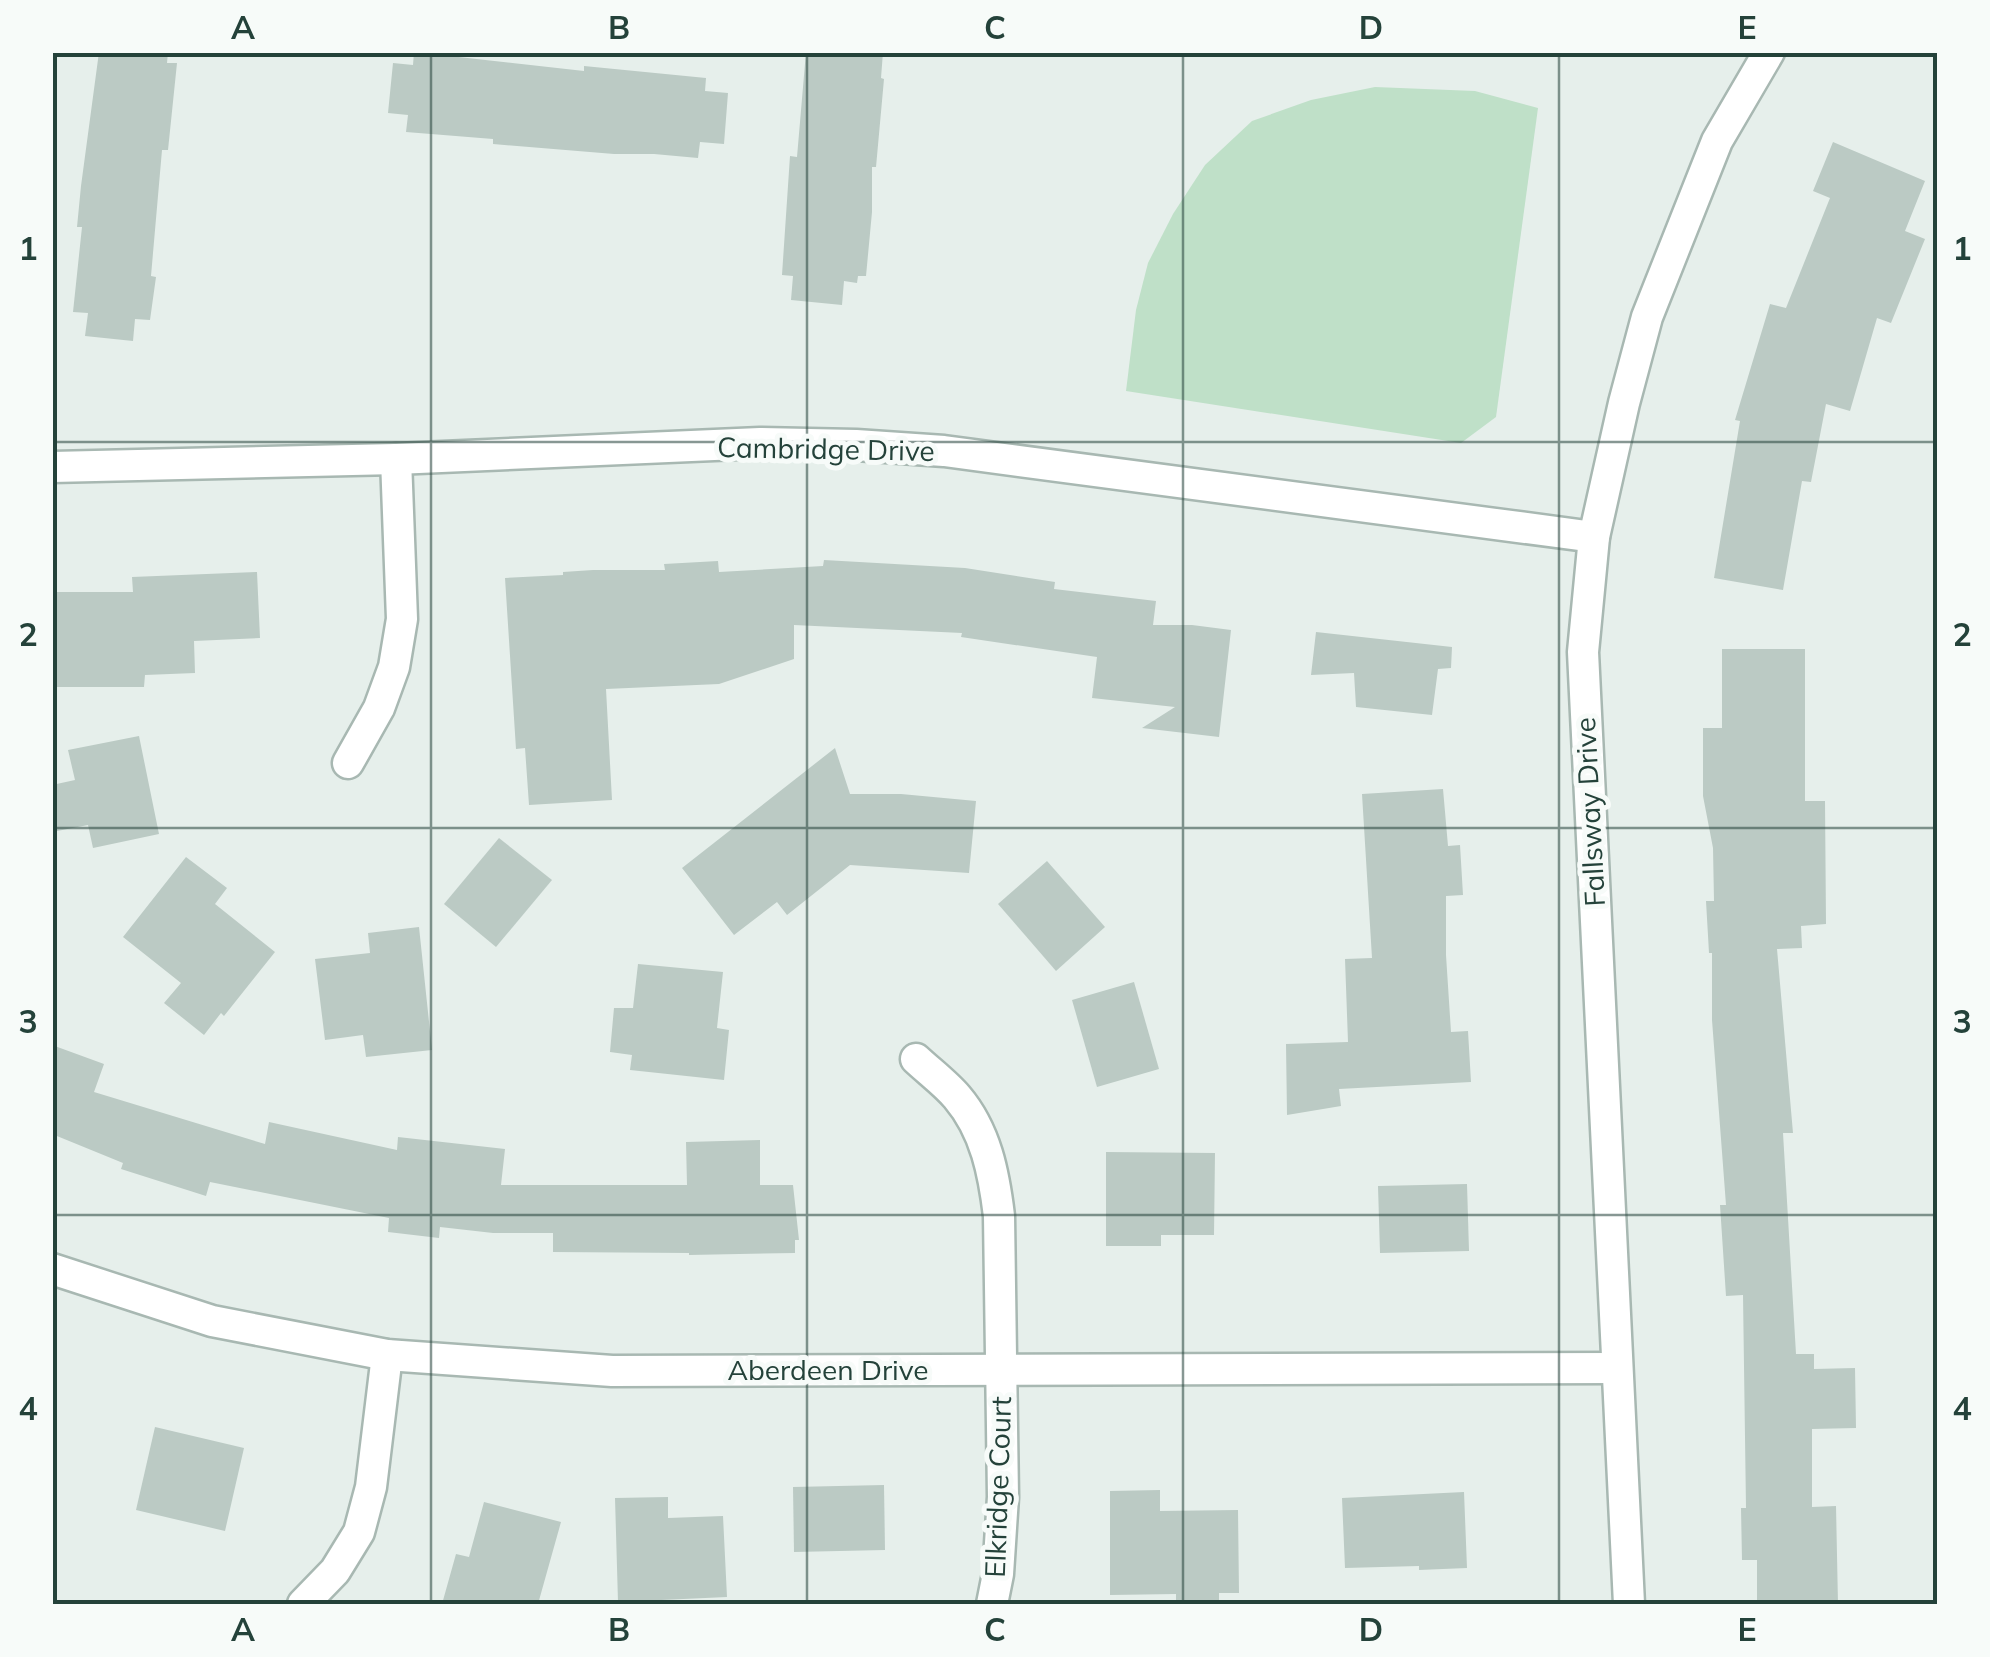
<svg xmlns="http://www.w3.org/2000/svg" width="1990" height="1657" viewBox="0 0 1990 1657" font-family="Mulish,sans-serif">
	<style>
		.green { fill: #bfe0c8 }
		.building { fill: #bbcac4 }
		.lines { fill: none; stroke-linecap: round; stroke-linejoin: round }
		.street-casing { stroke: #a8b8b2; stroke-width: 35 }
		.street { stroke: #fff; stroke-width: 30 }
		.grid { fill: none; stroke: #24423a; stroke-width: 2.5; stroke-opacity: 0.55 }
		.labels { text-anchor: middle; stroke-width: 10; stroke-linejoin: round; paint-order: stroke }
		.street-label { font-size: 28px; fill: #24423a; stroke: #f7fbf9 }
		.neatline { fill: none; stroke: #24423a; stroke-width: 4 }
		.grid-label { font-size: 32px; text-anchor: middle; font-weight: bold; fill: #24423a }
	</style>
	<rect width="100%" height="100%" fill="#e6efeb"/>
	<!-- green -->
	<path class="green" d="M1375,87l100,4 63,17 -42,309 -35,26 -335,-52 10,-81 12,-47 25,-49 32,-49 47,-44 59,-21z"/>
	<!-- building -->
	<g class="building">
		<path d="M99,52h69l-1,11h10l-9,87h-6l-11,126 5,1 -6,43 -15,-1 -2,22 -48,-5 3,-23 -15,-1 9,-85h-5l4,-41z"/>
		<path d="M414,52l170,19v-5l122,12 -1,13 23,2 -4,51 -24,-2 -2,16 -44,-4h-40l-121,-10v-5l-87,-7 2,-17 -20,-2 5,-50 20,2z"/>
		<path d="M806,52h77l-2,26 3,1 -8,88h-4v45l-6,64h-8l-1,7 -13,-2 -2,24 -51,-5 2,-24 -11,-1 8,-119 7,1z"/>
		<path d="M1833,142l92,39 -20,50 20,8 -34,84 -14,-5 -27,93 -24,-7 -15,78 -9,-1 -19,109 -69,-12 26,-157 -5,-1 35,-116 16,4 44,-110 -17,-7z"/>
		<path d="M824,560l141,8 90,14 -1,7 102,12 -3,24h39l39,5 -12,107 -77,-9 33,-21 -83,-9 5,-41 -136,-20 1,-4 -168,-8v34l-75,25 -113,5 6,111 -83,5 -4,-57 -9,1 -11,-171 58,-3v-3l30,-2h72l-1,-6 54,-3 1,11 104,-6z"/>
		<path d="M257,572l3,66 -66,3 1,32 -50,2 -1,12h-92v-95h81l-1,-15z"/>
		<path d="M1316,632l136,15 -1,21 -13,1 -6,46 -76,-8 -2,-34 -43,2z"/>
		<path d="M1722,649h83v152h20l1,123 -25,2 1,22 -25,1 16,184h-10l13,221h18v15l41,-1 1,60 -44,1v78l24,-1 2,98h-81v-44h-15l-1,-52h5l-3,-213 -17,1 -6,-91h6l-14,-185v-67h-3l-3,-52h8l-1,-53 -10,-52v-68h19z"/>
		<path d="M139,736l20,98 -66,14 -5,-23 -36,7v-47l23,-5 -7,-30z"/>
		<path d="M835,748l15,46h51l75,7 -7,72 -119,-8 -63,50 -10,-13 -43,33 -52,-67z"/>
		<path d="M1443,789l5,57 12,-1 3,50 -17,1v59l5,77 17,-1 3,51 -132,7 2,17 -54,9 -1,-71 62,-2 -3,-83 27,-1 -10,-164z"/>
		<path d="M499,838l53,42 -56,67 -52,-43z"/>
		<path d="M186,857l41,31 -12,16 60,48 -51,64 -3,-3 -17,22 -40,-32 17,-20 -58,-46z"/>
		<path d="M1047,861l58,66 -49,44 -58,-67z"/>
		<path d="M419,927l13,123 -66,7 -3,-22 -38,5 -10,-81 55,-6 -2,-20z"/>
		<path d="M638,964l85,8 -6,56 12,2 -5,50 -94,-10 2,-15 -22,-3 4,-44h19z"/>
		<path d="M1134,982l25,87 -62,18 -25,-87z"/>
		<path d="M52,1045l52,19 -10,28 171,52 4,-22 128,28 1,-13 107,12 -4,36h186l-1,-43 74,-2v45h33l6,55h-4v13l-106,2v-2l-136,-1v-19h-60l-53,-6 -1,11 -51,-6 1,-14 -179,-36 -4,14 -85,-27 2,-6 -71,-29z"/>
		<path d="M1106,1152l109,1 -1,82h-53v11h-55z"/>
		<path d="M1467,1184l2,67 -89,2 -2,-67z"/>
		<path d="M155,1427l89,21 -19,83 -89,-21z"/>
		<path d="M884,1485l1,65 -91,2 -1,-65z"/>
		<path d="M1160,1490v21l78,-1 1,83h-20v11h-43v-10l-66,1v-104z"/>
		<path d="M1464,1492l3,76 -48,2v-4l-74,2 -3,-70z"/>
		<path d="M668,1497v21l55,-2 4,81 -109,5 -3,-104z"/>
		<path d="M484,1502l77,20 -23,82h-96l14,-50 13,3z"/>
	</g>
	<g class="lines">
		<defs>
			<g id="street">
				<path d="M52,467l344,-8 364,-16 96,2 88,6 650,86"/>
				<path d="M348,763l31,-55 15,-41 8,-48 -6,-160"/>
				<path d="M916,1059c14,13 30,25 41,38 29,34 37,77 42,119l4,281 -5,77 -6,30"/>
				<path d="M52,1269l160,52 175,34 225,16 1004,-3"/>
				<path d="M303,1604l32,-33 24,-39 12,-45 16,-132"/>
				<path d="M1629,1604l-46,-952 11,-115 30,-134 23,-86 70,-176 52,-89"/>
			</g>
		</defs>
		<!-- street casing -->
		<use href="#street" class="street-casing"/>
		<!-- street -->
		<use href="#street" class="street"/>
	</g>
	<!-- grid -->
	<path class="grid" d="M431,52v1552M807,52v1552M1183,52v1552M1559,52v1552M52,442h1886M52,828h1886M52,1215h1886"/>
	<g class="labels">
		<!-- street labels -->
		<g class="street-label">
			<text transform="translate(826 449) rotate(1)" y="10">Cambridge Drive</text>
			<text transform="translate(1590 812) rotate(-93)" y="10">Fallsway Drive</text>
			<text x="828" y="1380">Aberdeen Drive</text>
			<text transform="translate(998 1487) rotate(-88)" y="10">Elkridge Court</text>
		</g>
	</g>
	<!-- border -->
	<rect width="1990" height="1657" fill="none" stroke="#f7fbf9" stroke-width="110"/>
	<rect x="55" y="55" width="1880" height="1547" class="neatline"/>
	<g class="grid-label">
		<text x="243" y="39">A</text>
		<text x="619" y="39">B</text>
		<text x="995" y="39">C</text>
		<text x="1371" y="39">D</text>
		<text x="1747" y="39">E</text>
		<text x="28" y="260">1</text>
		<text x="1962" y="260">1</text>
		<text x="28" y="646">2</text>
		<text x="1962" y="646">2</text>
		<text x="28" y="1033">3</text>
		<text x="1962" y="1033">3</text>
		<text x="28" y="1420">4</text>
		<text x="1962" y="1420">4</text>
		<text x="243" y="1641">A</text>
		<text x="619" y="1641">B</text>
		<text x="995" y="1641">C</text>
		<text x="1371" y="1641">D</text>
		<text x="1747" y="1641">E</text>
	</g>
</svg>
